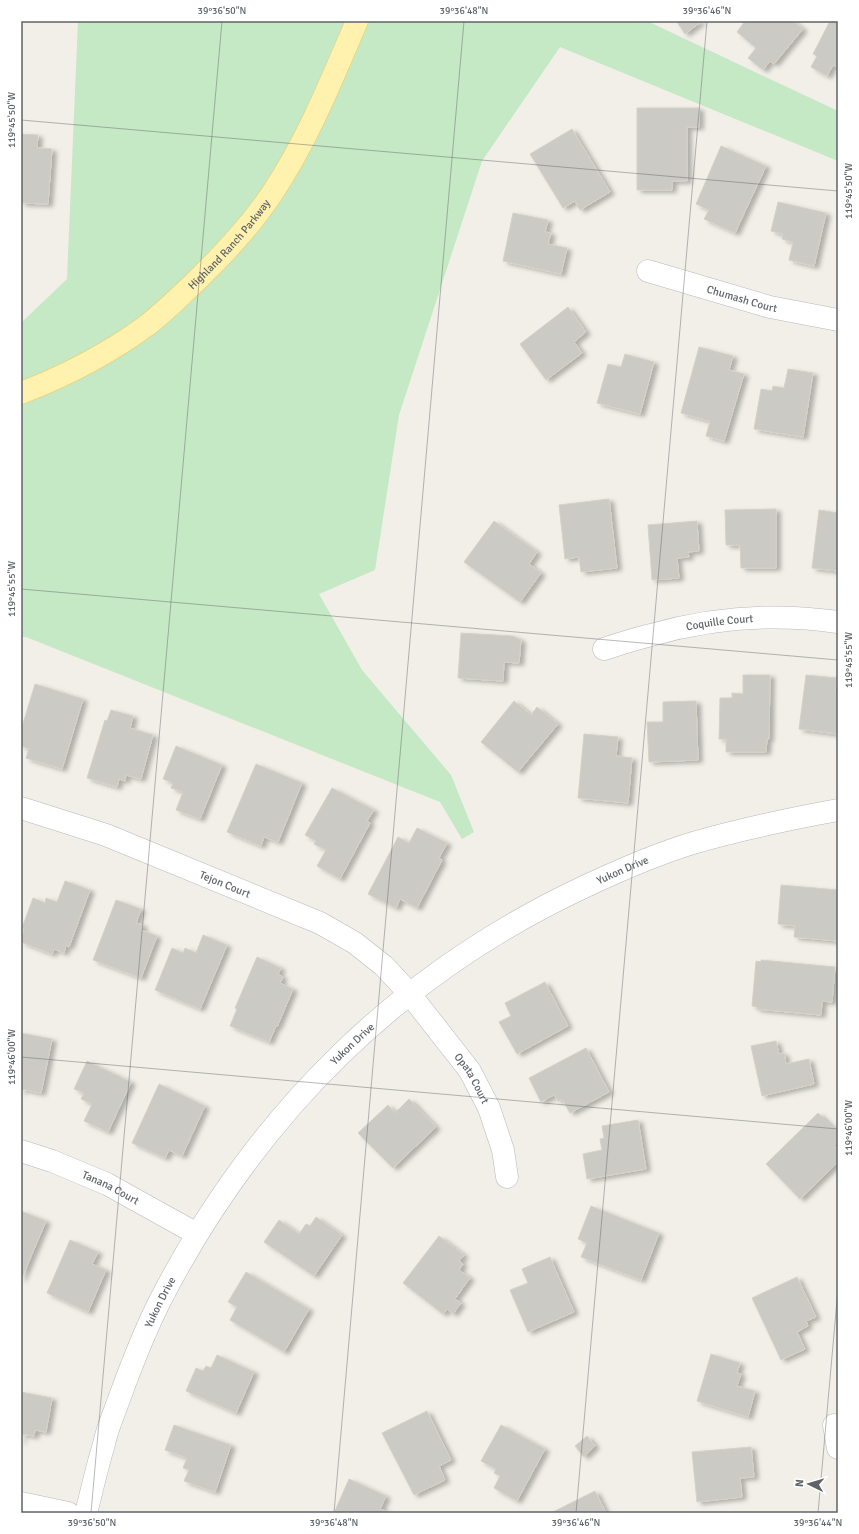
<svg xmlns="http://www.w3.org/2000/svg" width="859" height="1534" viewBox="0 0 859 1534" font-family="Signika,sans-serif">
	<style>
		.green { fill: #c5e8c5 }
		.building { fill: #cccac5; stroke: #d6d1c6; filter: url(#shadow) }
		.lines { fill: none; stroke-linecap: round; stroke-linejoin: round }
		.minor-casing { stroke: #b5b8bc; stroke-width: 23 }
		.primary-casing { stroke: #f2c960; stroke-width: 23 }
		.minor { stroke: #fff; stroke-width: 22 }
		.primary { stroke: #fff2af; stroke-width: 22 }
		.ticks { fill: none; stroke: #5f6368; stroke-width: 1; stroke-opacity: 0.45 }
		.labels { text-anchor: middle; stroke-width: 3; stroke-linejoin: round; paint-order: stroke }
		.street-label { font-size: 11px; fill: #5f6368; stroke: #fff }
		.neatline { fill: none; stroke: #5f6368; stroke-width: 1.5 }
		.ticks-label { font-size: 10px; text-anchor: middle; fill: #5f6368 }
	</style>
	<defs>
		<filter id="shadow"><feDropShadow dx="4.5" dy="2.5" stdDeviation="2" flood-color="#0004"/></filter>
	</defs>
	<rect width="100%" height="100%" fill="#f1efe8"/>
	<!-- green -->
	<path class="green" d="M78,21h569l191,90v50l-278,-114 -78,114 -83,254 -24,155 -56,24 43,76 89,105 23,57 -12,7 -22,-37 -414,-165h-5v-314l46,-44z"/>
	<!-- building -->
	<g class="building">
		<path d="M679,21h23l-17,13 -8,-12z"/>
		<path d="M745,21h48l10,8 -29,35 -4,-3 -7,9 -15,-12 8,-10 -19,-16z"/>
		<path d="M830,21h8v46l-5,-2 -6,11 -16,-9 6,-11 -4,-2z"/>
		<path d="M637,108h62v19h-12v54h-15v9h-35z"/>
		<path d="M572,129l38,63 -30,18 -5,-9 -12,7 -33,-54z"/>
		<path d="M21,134l17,1 -1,13 15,1 -4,55 -27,-1z"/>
		<path d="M721,146l45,20 -31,67 -31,-14 5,-9 -13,-6z"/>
		<path d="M778,202l48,11 -12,53 -25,-6 4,-18 -11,-3 1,-5 -12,-3z"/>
		<path d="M513,213l35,7 -3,12 6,1 -3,11 19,4 -6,26 -58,-13z"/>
		<path d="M568,307l18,25 -12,10 8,11 -36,27 -26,-36z"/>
		<path d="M699,347l34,9 -4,14 15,4 -20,67 -18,-5 4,-15 -29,-8z"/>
		<path d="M625,354l29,8 -14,52 -43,-11 11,-39 13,3z"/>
		<path d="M788,369l25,4 -10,64 -49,-8 7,-40 11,2 1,-5 11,2z"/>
		<path d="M609,499l8,69 -36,4 -2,-15 -14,2 -6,-54z"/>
		<path d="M776,509v59h-35l-1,-23h-14l-1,-35z"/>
		<path d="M819,510l19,3v58l-26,-3z"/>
		<path d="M494,521l43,31 -8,12 12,9 -21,29 -56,-40z"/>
		<path d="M697,521l2,30 -11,1 1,5 -12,1 2,20 -27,2 -4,-55z"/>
		<path d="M461,633l52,3 8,4 -2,23 -15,-1 -1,19 -45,-3z"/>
		<path d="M743,675h27l-1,64h-2l-1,13h-40v-13h-7l1,-41h12v-5l11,1z"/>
		<path d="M806,675l31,3 -2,14 3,1v41l-39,-5z"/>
		<path d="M35,684l48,15 -21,70 -36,-11 3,-9 -8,-3v-16z"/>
		<path d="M514,701l17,14 6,-8 21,17 -40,48 -37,-30z"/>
		<path d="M696,701l2,59 -49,2 -2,-40h16v-20z"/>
		<path d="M111,710l22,6 -3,12 23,7 -12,44 -15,-4 -1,6 -6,-2 -2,8 -30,-9 18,-58 2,1z"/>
		<path d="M584,734l34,3 -2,19 16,2 -4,45 -50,-5z"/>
		<path d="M176,746l46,19 -22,54 -24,-9 7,-18 -12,-4 2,-5 -10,-4z"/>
		<path d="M256,764l46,19 -24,59 -14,-5 -3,9 -34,-14z"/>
		<path d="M332,788l42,22 -7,11 3,2 -30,56 -23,-13 9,-16 -12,-6 2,-3 -11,-6z"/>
		<path d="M417,828l30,15 -8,15 3,2 -25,48 -17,-9 -4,9 -28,-14 30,-57 11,6z"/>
		<path d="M65,881l25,9 -21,57 -3,-2 -2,8 -10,-4 -2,5 -31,-12 3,-13 -2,-1 11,-30 12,5 1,-5 11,4z"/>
		<path d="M781,885l57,5v51l-44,-4 1,-11 -17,-2z"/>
		<path d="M116,900l25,9 -5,14 7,2 -2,5 16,6 -16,42 -48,-18z"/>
		<path d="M203,935l24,10 -27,64 -45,-19 17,-42 11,5 2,-5 11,5z"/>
		<path d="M257,957l24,11 -3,6 5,3 -3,6 13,6 -16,38 -1,-1 -7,16 -39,-16 7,-17 -2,-1z"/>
		<path d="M761,960l74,7 -3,35 -10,-1 -1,14 -64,-6v-2l-5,-1 4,-45 5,1z"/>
		<path d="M545,982l23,44 -51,28 -18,-32 12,-6 -6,-13z"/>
		<path d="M21,1033l31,6 -11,54 -19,-4 -1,4z"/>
		<path d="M776,1041l3,13 5,-1 2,11 23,-5 5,25 -52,12 -11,-50z"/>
		<path d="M586,1048l23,44 -39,21 -8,-14 -4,2 -4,-6 -13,7 -12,-24z"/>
		<path d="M87,1061l44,21 -23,50 -24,-11 8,-17 -11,-5 3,-6 -10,-4z"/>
		<path d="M159,1084l46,22 -23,50 -13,-6 -4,8 -33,-15z"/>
		<path d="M409,1099l27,28 -43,41 -35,-35 30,-28 7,8z"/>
		<path d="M818,1113l20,20v9l-4,4 4,3v13l-38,37 -34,-35z"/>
		<path d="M638,1120l8,49 -59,10 -4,-25 19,-4 -2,-11 4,-1 -2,-12z"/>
		<path d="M591,1206l68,27 -18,47 -60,-23 6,-14 -9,-4z"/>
		<path d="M21,1211l25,10 -25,59z"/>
		<path d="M316,1217l26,18 -28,41 -50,-34 15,-22 20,14 7,-10 4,2z"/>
		<path d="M439,1236l25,19 -5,6 4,3 -4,6 11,8 -15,21 6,4 -8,11 -6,-5 -4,5 -40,-31z"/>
		<path d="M70,1240l28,12 -6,12 14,6 -18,42 -41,-19z"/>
		<path d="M550,1257l24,55 -46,20 -18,-42 18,-7 -6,-14z"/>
		<path d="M246,1272l63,37 -25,43 -54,-32 7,-13 -9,-5z"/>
		<path d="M797,1277l19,40 -10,4 2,5 -11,6 8,17 -24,11 -29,-62z"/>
		<path d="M711,1354l29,9 -3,10 4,1 -4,12 18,5 -7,26 -51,-16z"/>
		<path d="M217,1355l37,17 -18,41 -50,-22 10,-23 7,3 3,-5 5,2z"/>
		<path d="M21,1392l31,6 -6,34 -11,-2 -1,6 -12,-2 -1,8z"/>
		<path d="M427,1411l24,49 -12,6 6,14 -31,15 -32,-62z"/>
		<path d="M174,1425l57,20 -16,47 -31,-11 5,-11 -6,-2 4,-10 -22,-8z"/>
		<path d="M501,1425l44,24 -28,52 -23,-13 6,-12 -6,-3 2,-4 -15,-8z"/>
		<path d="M587,1436l8,10 -11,11 -9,-11z"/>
		<path d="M751,1447l3,30 -14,1 2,19 -45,5 -5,-50z"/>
		<path d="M349,1479l37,17 -6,13 10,4h-56z"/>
		<path d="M595,1491l11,22h-55z"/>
	</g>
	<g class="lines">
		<defs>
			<g id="minor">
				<path id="s1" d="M648,271l122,36 68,13"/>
				<path id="s2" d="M604,649c15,-5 31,-10 47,-14 60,-17 125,-22 187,-13"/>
				<path id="s3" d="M21,808l85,27 214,88 35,20 29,23 25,27 61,78 19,37 14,42 4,27"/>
				<path id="s4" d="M21,1151l31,10 55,23 90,50"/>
				<path d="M834,1425l4,23"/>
				<path d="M21,1503l47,10"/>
				<path id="s5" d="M86,1513c6,-23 11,-46 18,-69 3,-15 9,-28 14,-42 13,-36 27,-73 45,-107 95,-182 236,-322 423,-409 34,-16 71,-32 107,-43 48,-14 96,-24 145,-33"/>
			</g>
			<g id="primary">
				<path id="s6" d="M21,393c44,-17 87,-39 125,-67 16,-12 31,-27 45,-40 30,-29 59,-59 82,-94 35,-53 59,-113 84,-171"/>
			</g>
		</defs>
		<!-- minor casing -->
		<use href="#minor" class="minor-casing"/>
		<!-- primary casing -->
		<use href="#primary" class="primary-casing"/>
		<!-- minor -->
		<use href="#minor" class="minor"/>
		<!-- primary -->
		<use href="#primary" class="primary"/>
	</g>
	<!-- ticks -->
	<path class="ticks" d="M21,120l817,71M21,589l817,71M21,1057l817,72M91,1513l131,-1492M334,1513l130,-1492M576,1513l131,-1492M818,1513l20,-224"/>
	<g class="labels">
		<!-- street labels -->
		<g class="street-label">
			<text dy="4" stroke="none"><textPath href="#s6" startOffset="259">Highland Ranch Parkway</textPath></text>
			<text dy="4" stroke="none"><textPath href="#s1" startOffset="98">Chumash Court</textPath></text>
			<text dy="4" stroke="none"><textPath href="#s2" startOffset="119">Coquille Court</textPath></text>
			<text dy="4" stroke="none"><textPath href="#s5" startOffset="871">Yukon Drive</textPath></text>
			<text dy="4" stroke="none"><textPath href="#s3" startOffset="218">Tejon Court</textPath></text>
			<text dy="4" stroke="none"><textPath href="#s5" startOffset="548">Yukon Drive</textPath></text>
			<text dy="4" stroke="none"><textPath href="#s3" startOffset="541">Opata Court</textPath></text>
			<text dy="4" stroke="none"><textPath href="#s4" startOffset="97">Tanana Court</textPath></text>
			<text dy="4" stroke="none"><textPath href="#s5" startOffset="224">Yukon Drive</textPath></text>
		</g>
	</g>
	<!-- border -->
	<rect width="859" height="1534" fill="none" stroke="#ffffff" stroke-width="44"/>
	<!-- north arrow -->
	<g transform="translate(809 1484) rotate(275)" stroke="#ffffff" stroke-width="3" paint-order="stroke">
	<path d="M0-3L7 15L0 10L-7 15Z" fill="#5f6368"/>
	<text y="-6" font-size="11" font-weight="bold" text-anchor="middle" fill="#5f6368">N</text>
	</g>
	<rect x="22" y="22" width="815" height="1490" class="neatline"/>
	<g class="ticks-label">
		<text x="222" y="14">39°36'50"N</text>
		<text x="464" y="14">39°36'48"N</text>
		<text x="707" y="14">39°36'46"N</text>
		<text transform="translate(11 120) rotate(-90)" y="4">119°45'50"W</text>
		<text transform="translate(848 191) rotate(-90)" y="4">119°45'50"W</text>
		<text transform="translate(11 589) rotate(-90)" y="4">119°45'55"W</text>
		<text transform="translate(848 660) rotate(-90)" y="4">119°45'55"W</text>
		<text transform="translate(11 1057) rotate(-90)" y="4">119°46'00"W</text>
		<text transform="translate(848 1128) rotate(-90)" y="4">119°46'00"W</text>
		<text x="92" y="1526">39°36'50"N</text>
		<text x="334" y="1526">39°36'48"N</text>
		<text x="576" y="1526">39°36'46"N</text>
		<text x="818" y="1526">39°36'44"N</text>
	</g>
</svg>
